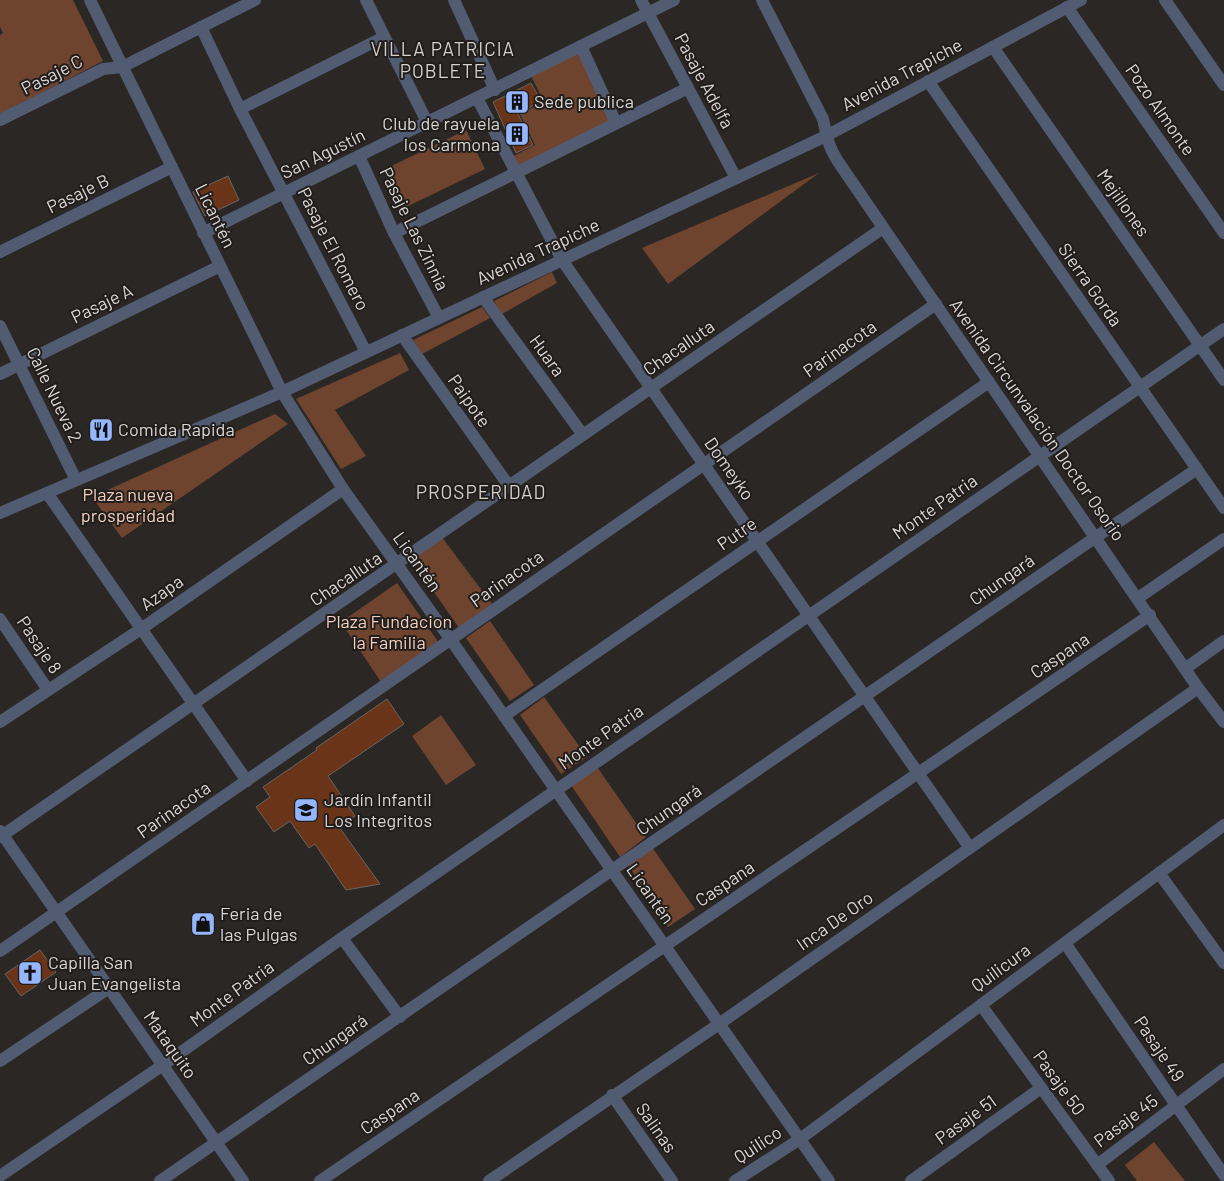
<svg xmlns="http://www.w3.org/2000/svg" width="1224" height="1181" viewBox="0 0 1224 1181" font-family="Barlow,sans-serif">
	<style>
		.green { fill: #6f442f }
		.building { fill: #693418; stroke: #696563 }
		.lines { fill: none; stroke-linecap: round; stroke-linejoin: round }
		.minor { stroke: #515c72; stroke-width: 12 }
		.labels { text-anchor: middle; stroke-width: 4; stroke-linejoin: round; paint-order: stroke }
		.street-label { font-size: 18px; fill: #d9d6d5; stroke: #211d1b }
		.poi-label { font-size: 18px; fill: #d9d6d5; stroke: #211d1b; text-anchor: start }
		.park-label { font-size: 18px; fill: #f3d0bf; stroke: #211d1b }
		.neighbourhood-label { font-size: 19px; letter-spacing: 1px; fill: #d5d0cd; stroke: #211d1b }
	</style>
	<rect width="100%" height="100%" fill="#2a2725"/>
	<!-- green -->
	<g class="green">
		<path d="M0,0h73l30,61 -60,31 -43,26v-83l3,-2 -3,-6z"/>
		<path d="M580,49l34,73 -97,50 -7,-14 25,-13 -15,-31 24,-12 -14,-28z"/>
		<path d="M466,130l19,39 -83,40 -19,-39z"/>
		<path d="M819,173l-151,111 -26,-36z"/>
		<path d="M552,272l5,11 -55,31 -8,-13z"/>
		<path d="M482,307l8,11 -68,36 -9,-14z"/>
		<path d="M400,353l9,17 -74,40 31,46 -25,13 -45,-70z"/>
		<path d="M275,414l13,10 -166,114 -30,-41z"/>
		<path d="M441,536l51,68 -33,24 -50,-72z"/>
		<path d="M397,583l42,60 -58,39 -40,-60z"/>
		<path d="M490,621l44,64 -24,16 -44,-63z"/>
		<path d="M544,697l43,60 -26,17 -41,-59z"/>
		<path d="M441,715l35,50 -30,20 -34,-49z"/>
		<path d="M597,767l49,70 -26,20 -49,-72z"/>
		<path d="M652,847l43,62 -27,18 -40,-62z"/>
		<path d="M1154,1142l31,39h-48l-12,-16z"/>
	</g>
	<!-- building -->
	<g class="building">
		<path d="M531,83l10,18 -23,13 15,31 -17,8 -23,-51z"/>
		<path d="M228,176l11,24 -34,16 -12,-24z"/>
		<path d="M387,699l17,25 -76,52 27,40 -16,11 41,57 -34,6 -31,-46 -6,4 -19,-27 -16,11 -18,-25 14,-10 -7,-10 54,-37 -1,-2z"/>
		<path d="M40,950l16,22 -35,24 -16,-22z"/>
	</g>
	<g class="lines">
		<!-- minor -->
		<g class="minor">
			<path d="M90,0l192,392 61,97 108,151 378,541"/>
			<path d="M366,0l61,122"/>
			<path d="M454,0l41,90"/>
			<path d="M641,0l95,178"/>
			<path d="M762,0l61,119c4,17 4,24 14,41l361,528 26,34"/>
			<path d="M1165,0l59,85"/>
			<path d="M1067,7l157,226"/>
			<path d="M201,27l39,82 126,243"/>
			<path d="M581,46l35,77"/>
			<path d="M993,47l231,333"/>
			<path d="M928,81l296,427"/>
			<path d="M477,98l85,162 408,588"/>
			<path d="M240,109l144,-72"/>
			<path d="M0,120l103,-51 19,-2 133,-67"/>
			<path d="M359,156l35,77 45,85"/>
			<path d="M203,233l471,-233"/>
			<path d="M394,233l294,-145"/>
			<path d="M0,252l172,-85"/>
			<path d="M483,297l100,138"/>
			<path d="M0,326l76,154"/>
			<path d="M402,335l107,151"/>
			<path d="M0,374l220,-108"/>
			<path d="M47,493l200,288"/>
			<path d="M0,513l282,-121 544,-256 255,-136"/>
			<path d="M1138,598l86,-59"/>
			<path d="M0,619l48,71"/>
			<path d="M1186,668l38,-27"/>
			<path d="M504,716l485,-334"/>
			<path d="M0,722l141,-93 202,-140"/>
			<path d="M0,831l243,350"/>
			<path d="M0,837c296,-201 589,-406 883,-609"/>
			<path d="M1159,873l65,90"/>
			<path d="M342,938l58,79"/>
			<path d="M1065,943l159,232"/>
			<path d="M0,951l936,-647"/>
			<path d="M981,1005l128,176"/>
			<path d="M0,1061l109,-73"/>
			<path d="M612,1095l60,86"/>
			<path d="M1097,1165l127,-96"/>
			<path d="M0,1176l163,-111 179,-127 882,-609"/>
			<path d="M160,1181l936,-644 101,-68"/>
			<path d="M320,1181l830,-566"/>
			<path d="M489,1181l230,-157 479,-336"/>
			<path d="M735,1181l65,-42 424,-314"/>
			<path d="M911,1181l130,-93"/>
		</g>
	</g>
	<!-- icons -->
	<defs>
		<symbol id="building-square" viewBox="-11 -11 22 22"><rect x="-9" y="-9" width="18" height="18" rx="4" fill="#95b6fd" stroke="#211d1b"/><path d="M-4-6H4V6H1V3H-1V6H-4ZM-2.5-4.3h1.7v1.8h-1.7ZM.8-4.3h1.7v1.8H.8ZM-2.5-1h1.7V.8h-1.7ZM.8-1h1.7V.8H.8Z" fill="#111"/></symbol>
		<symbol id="restaurant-square" viewBox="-11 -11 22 22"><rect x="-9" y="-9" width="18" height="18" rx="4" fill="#95b6fd" stroke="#211d1b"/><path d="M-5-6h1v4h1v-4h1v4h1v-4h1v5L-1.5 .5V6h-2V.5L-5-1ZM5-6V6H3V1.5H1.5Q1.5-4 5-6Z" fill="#111"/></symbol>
		<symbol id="school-square" viewBox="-11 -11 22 22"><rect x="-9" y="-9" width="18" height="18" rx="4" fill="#95b6fd" stroke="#211d1b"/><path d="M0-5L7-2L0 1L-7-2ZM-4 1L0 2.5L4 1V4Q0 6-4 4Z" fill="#111"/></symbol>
		<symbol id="shop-square" viewBox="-11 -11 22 22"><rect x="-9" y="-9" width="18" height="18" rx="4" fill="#95b6fd" stroke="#211d1b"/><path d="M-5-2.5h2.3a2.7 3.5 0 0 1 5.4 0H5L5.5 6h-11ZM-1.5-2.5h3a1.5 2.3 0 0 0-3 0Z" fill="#111"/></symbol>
		<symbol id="church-square" viewBox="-11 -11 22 22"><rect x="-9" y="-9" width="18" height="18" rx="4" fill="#95b6fd" stroke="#211d1b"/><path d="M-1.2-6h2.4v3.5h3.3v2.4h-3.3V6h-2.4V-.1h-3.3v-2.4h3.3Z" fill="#111"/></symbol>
	</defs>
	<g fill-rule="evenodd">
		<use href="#building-square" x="503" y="88" width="28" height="28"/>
		<use href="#building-square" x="503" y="120" width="28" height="28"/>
		<use href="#restaurant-square" x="87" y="416" width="28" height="28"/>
		<use href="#school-square" x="292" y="796" width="28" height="28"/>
		<use href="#shop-square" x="189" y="910" width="28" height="28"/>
		<use href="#church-square" x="16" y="959" width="28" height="28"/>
	</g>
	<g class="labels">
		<!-- street labels -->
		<g class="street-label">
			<text transform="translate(52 75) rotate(-27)" y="6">Pasaje C</text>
			<text transform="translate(902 75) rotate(-28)" y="6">Avenida Trapiche</text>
			<text transform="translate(704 81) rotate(62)" y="6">Pasaje Adelfa</text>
			<text transform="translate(1160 110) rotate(55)" y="6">Pozo Almonte</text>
			<text transform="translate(323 154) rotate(-26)" y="6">San Agustín</text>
			<text transform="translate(78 194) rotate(-26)" y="6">Pasaje B</text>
			<text transform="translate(1123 203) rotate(55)" y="6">Mejillones</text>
			<text transform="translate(215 216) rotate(64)" y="6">Licantén</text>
			<text transform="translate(414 229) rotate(64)" y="6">Pasaje Las Zinnia</text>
			<text transform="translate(333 249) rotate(63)" y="6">Pasaje El Romero</text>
			<text transform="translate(538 252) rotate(-25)" y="6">Avenida Trapiche</text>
			<text transform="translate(1090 285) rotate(55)" y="6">Sierra Gorda</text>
			<text transform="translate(102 304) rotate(-26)" y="6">Pasaje A</text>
			<text transform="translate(679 348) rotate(-35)" y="6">Chacalluta</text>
			<text transform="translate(840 349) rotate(-35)" y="6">Parinacota</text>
			<text transform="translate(547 356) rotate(54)" y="6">Huara</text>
			<text transform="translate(54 395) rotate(64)" y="6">Calle Nueva 2</text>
			<text transform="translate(469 401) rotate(55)" y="6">Paipote</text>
			<text transform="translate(1037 420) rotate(55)" y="6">Avenida Circunvalación Doctor Osorio</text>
			<text transform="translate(729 469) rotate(55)" y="6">Domeyko</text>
			<text transform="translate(935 507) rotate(-35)" y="6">Monte Patria</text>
			<text transform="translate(737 534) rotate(-35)" y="6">Putre</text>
			<text transform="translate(417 562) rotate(54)" y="6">Licantén</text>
			<text transform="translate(346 579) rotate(-34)" y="6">Chacalluta</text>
			<text transform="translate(507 579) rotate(-35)" y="6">Parinacota</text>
			<text transform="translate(1002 580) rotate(-35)" y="6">Chungará</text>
			<text transform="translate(162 593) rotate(-35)" y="6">Azapa</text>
			<text transform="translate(39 645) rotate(56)" y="6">Pasaje 8</text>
			<text transform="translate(1060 656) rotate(-34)" y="6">Caspana</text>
			<text transform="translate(601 737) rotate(-35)" y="6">Monte Patria</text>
			<text transform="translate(174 810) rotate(-35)" y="6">Parinacota</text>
			<text transform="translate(669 810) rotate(-35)" y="6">Chungará</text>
			<text transform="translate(725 884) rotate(-34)" y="6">Caspana</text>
			<text transform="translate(650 894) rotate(55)" y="6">Licantén</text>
			<text transform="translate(835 921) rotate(-35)" y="6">Inca De Oro</text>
			<text transform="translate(1001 968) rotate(-36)" y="6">Quilicura</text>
			<text transform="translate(232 994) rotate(-36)" y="6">Monte Patria</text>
			<text transform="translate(335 1040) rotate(-35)" y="6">Chungará</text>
			<text transform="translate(170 1045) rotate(55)" y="6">Mataquito</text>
			<text transform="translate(1159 1049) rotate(56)" y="6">Pasaje 49</text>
			<text transform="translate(1059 1083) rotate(54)" y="6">Pasaje 50</text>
			<text transform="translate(390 1112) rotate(-34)" y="6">Caspana</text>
			<text transform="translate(966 1120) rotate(-36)" y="6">Pasaje 51</text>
			<text transform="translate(1126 1121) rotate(-37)" y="6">Pasaje 45</text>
			<text transform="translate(656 1128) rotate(55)" y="6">Salinas</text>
			<text transform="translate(758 1145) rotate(-33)" y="6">Quilico</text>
		</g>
		<!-- poi labels -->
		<g class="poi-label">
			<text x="534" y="108">Sede publica</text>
			<text x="500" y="130" text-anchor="end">Club de rayuela<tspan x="500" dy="21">los Carmona</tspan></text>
			<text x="118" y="436">Comida Rapida</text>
			<text x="324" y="806">Jardín Infantil<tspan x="324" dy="21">Los Integritos</tspan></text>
			<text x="220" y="920">Feria de<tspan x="220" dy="21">las Pulgas</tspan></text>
			<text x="48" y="969">Capilla San<tspan x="48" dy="21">Juan Evangelista</tspan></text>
		</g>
		<!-- park labels -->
		<g class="park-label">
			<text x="128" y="501">Plaza nueva<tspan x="128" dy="21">prosperidad</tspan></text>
			<text x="389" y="628">Plaza Fundacion<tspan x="389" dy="21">la Familia</tspan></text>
		</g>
		<!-- neighbourhood labels -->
		<g class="neighbourhood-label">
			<text x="443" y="56">VILLA PATRICIA<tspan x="443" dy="22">POBLETE</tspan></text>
			<text x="481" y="499">PROSPERIDAD</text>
		</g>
	</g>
</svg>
